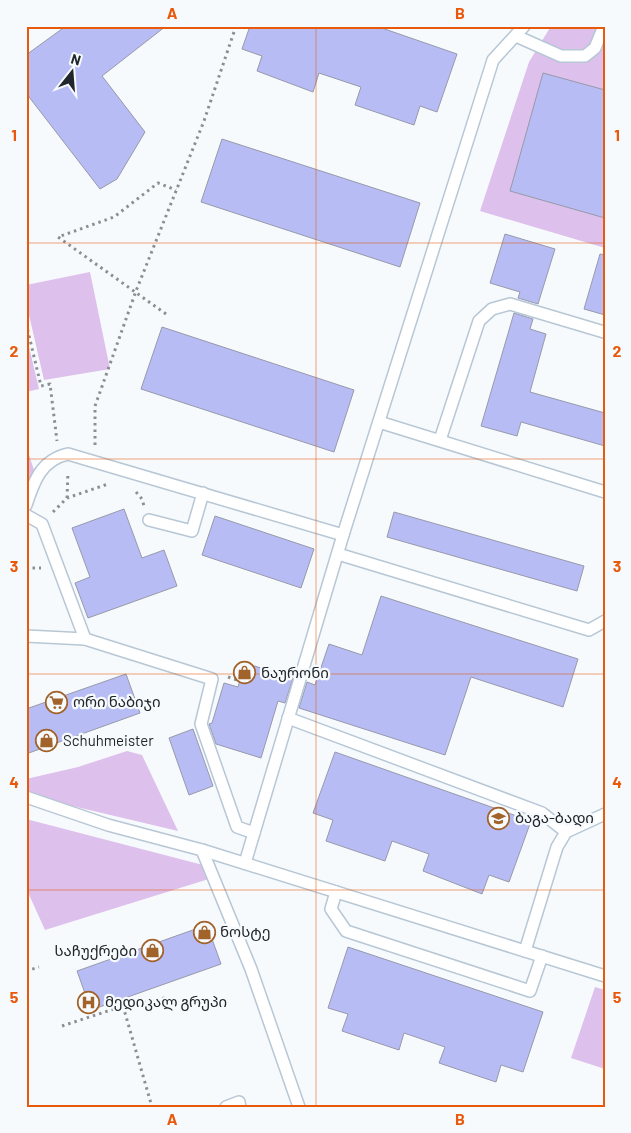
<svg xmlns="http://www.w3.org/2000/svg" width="631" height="1133" viewBox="0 0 631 1133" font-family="Barlow,'Noto Sans Georgian',sans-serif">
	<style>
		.green { fill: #ddc0eb }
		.building { fill: #b7bdf4; stroke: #9799ab }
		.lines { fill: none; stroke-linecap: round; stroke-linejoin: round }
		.lane-casing { stroke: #b7c7d5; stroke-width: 14 }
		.path { stroke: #8b8f93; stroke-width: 3; stroke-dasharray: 2.5 4; stroke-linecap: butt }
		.lane { stroke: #fff; stroke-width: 11 }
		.grid { fill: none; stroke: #e8590c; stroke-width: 1; stroke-opacity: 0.55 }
		.labels { text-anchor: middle; stroke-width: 4.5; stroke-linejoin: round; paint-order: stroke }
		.poi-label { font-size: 15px; fill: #20262b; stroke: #f7fafd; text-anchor: start }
		.neatline { fill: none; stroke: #e8590c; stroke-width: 2 }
		.grid-label { font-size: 16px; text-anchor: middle; font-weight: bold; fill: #e8590c }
	</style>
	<rect width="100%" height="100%" fill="#f7fafd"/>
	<!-- green -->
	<g class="green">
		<path d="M551,26h54v222l-125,-37 49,-149z"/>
		<path d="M90,272l20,97 -66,11 -18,-78v-17z"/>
		<path d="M26,334l13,55 -13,3z"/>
		<path d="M26,446l13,39 -13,6z"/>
		<path d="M127,751l15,4 36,76 -152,-36v-16l52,-12z"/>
		<path d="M26,819l177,46 9,13 -167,52 -19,-42z"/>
		<path d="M595,987l10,3v79l-34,-11z"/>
	</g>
	<!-- building -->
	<g class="building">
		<path d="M66,26h100l-64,50 43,56 -28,47 -17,10 -74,-96v-38z"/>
		<path d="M250,26h126l81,28 -20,58 -17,-6 -6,19 -59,-20 6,-18 -42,-14 -6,19 -56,-21 5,-15 -20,-7z"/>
		<path d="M543,73l62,17v128l-95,-27z"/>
		<path d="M222,139l198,64 -20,64 -199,-65z"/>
		<path d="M505,234l50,15 -17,55 -20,-6 2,-6 -30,-9z"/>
		<path d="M600,254l5,1v60l-21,-6z"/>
		<path d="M514,313l19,6 -3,10 16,5 -16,58 75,21v33l-84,-24 -4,14 -36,-10z"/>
		<path d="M162,327l192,63 -20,62 -193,-63z"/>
		<path d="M124,509l18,49 22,-8 13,36 -89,32 -13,-35 15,-6 -18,-49z"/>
		<path d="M394,512l190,54 -7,25 -190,-54z"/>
		<path d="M215,516l99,33 -13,39 -99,-33z"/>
		<path d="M381,596l197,63 -15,48 -92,-30 -26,78 -146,-47 8,-26 8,3 14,-41 33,11z"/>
		<path d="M245,663l48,15 -8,25 -7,-2 -17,57 -45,-14 -7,-20 3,-1 12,-40 14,4z"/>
		<path d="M126,674l14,39 -114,41v-45z"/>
		<path d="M193,729l20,57 -24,9 -20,-57z"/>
		<path d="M335,752l196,69 -22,61 -20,-7 -7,19 -59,-23 6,-17 -37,-13 -7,20 -59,-20 7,-21 -20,-7z"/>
		<path d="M207,925l14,39 -130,46 -14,-39z"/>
		<path d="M348,947l195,65 -20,60 -22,-7 -5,17 -57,-19 6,-16 -41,-14 -5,17 -57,-19 6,-17 -20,-6z"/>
	</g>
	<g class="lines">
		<defs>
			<g id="lane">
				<path d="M516,36l45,20h24l10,-8 9,-22"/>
				<path d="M379,422l226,70"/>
				<path d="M440,440l39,-119 13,-12 18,-5 94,28"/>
				<path d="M26,505c8,-24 15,-45 42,-51l275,81"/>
				<path d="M26,515l16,9 43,115"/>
				<path d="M149,520l43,11 11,-38"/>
				<path d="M338,554l251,76 16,-9"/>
				<path d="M26,636l59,3 127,40 -11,45 36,103 17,6"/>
				<path d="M288,718l254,95 24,19"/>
				<path d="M26,797l82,28 94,25 403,126"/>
				<path d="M202,850l49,119 48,138"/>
				<path d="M245,863l98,-328 150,-475 31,-34"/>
				<path d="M336,892l-5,17 15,22 184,60 12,-35"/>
				<path d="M525,951l32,-104 9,-15 39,-18"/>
				<path d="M226,1107l13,-5 1,5"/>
			</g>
		</defs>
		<!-- lane casing -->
		<use href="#lane" class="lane-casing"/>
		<!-- path -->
		<g class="path">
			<path d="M166,314l-108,-77 56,-20 44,-34 18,7"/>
			<path d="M26,323l15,63 9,-2 7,57"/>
			<path d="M95,445v-39l41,-115 68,-170 32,-95"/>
			<path d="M136,492l6,7 2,7"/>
			<path d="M67,498l1,-26"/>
			<path d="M53,512l14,-14 41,-14"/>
			<path d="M26,568h15"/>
			<path d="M228,677l12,4"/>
			<path d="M26,971l13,-4"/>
			<path d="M123,1006l29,101"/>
			<path d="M62,1026l61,-20 42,-8"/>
		</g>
		<!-- lane -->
		<use href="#lane" class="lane"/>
	</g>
	<!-- grid -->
	<path class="grid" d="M316,26v1081M26,243h579M26,459h579M26,674h579M26,890h579"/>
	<!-- icons -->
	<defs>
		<symbol id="shop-ring" viewBox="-11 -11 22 22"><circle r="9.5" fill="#f7fafd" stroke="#a2632b" stroke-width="1.5"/><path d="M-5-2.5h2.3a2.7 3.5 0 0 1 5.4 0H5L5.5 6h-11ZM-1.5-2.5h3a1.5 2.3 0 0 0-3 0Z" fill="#a2632b"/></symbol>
		<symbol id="supermarket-ring" viewBox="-11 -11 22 22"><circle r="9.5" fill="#f7fafd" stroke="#a2632b" stroke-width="1.5"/><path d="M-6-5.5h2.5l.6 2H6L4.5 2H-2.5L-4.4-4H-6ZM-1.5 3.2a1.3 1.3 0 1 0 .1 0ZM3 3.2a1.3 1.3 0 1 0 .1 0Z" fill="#a2632b"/></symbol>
		<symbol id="school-ring" viewBox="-11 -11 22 22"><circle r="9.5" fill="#f7fafd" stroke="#a2632b" stroke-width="1.5"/><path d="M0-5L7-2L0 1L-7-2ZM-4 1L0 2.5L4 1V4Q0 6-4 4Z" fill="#a2632b"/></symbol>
		<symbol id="hospital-ring" viewBox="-11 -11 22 22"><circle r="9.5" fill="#f7fafd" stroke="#a2632b" stroke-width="1.5"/><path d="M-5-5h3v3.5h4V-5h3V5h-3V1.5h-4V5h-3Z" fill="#a2632b"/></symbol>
	</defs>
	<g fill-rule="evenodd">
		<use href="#shop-ring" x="232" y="660" width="25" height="25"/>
		<use href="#supermarket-ring" x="44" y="690" width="25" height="25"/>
		<use href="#shop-ring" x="34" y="728" width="25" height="25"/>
		<use href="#school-ring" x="486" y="806" width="25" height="25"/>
		<use href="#shop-ring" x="192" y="920" width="25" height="25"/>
		<use href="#shop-ring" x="140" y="938" width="25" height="25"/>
		<use href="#hospital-ring" x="76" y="990" width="25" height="25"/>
	</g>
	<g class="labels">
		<!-- poi labels -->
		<g class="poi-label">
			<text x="261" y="678">ნაურონი</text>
			<text x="73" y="707">ორი ნაბიჯი</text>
			<text x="63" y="746">Schuhmeister</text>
			<text x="515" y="823">ბაგა-ბადი</text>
			<text x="220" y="937">ნოსტე</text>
			<text x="137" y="956" text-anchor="end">საჩუქრები</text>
			<text x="105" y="1007">მედიკალ გრუპი</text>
		</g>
	</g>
	<!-- border -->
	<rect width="631" height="1133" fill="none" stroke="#f7fafd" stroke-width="55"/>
	<!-- north arrow -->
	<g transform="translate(72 72) rotate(17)" stroke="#f7fafd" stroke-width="4" paint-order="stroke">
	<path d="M0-4L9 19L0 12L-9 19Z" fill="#20262b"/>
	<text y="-8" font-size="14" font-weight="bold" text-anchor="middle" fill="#20262b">N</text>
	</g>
	<rect x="28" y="28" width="576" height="1078" class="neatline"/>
	<g class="grid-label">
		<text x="172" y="19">A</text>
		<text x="460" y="19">B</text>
		<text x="14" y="141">1</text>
		<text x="617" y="141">1</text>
		<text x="14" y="357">2</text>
		<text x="617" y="357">2</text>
		<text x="14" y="572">3</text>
		<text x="617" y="572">3</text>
		<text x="14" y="788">4</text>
		<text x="617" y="788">4</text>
		<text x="14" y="1003">5</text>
		<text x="617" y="1003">5</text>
		<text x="172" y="1125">A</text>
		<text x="460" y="1125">B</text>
	</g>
</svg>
